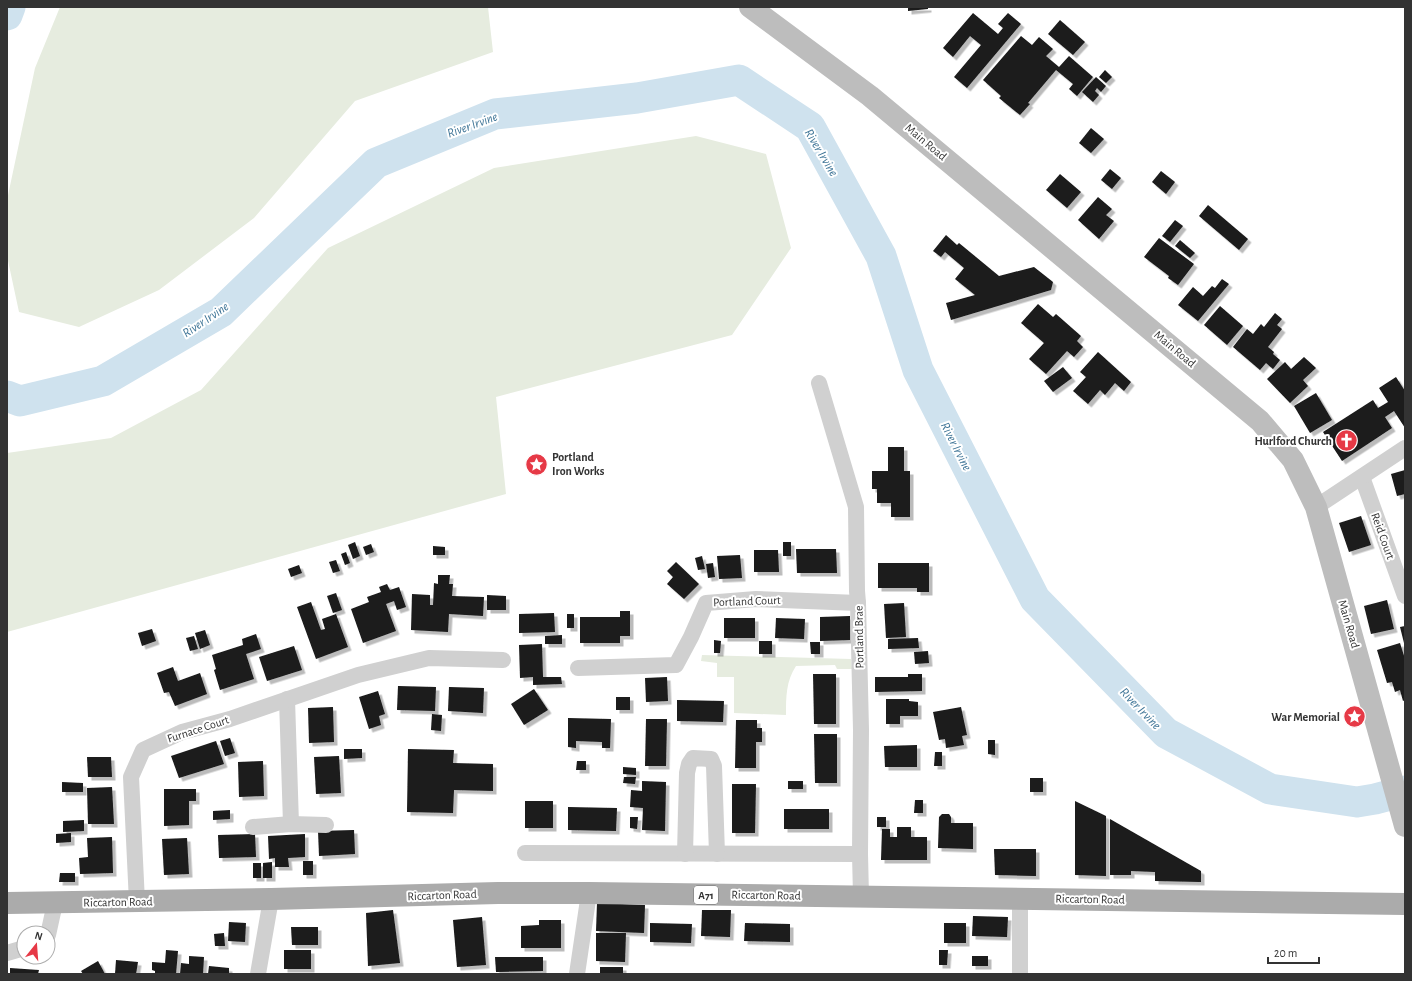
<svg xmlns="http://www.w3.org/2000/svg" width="1412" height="981" viewBox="0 0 1412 981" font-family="'Alegreya Sans',sans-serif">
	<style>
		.green { fill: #e6ecdf }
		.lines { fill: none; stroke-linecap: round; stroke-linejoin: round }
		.river { stroke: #cfe2ee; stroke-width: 31 }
		.building { fill: #1a1a1a; filter: url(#shadow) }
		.street { stroke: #d0d0d0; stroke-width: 16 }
		.secondary { stroke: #bdbdbd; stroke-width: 22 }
		.primary { stroke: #ababab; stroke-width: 22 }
		.labels { text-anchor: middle; stroke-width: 4; stroke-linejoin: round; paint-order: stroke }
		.shield { fill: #fff; stroke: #707070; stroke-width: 1 }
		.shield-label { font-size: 11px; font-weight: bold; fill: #333 }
		.street-label { font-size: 12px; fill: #333; stroke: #fff }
		.poi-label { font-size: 12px; font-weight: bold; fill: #333; stroke: #fff; text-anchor: end }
		.water-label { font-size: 13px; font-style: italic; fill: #3f7597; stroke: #fff }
	</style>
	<defs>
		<filter id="shadow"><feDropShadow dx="3.5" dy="3.5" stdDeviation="0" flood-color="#0004"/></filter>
	</defs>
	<rect width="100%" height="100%" fill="#fff"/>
	<!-- green -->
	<g class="green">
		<path d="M60,7h428l5,45 -138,49 -101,117 -95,72 -80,37 -60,-15 -12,-56v-56l28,-132z"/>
		<path d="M696,136l70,18 25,94 -59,87 -236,62 10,97 -499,138v-179l104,-15 90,-48 127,-142 166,-80z"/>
		<path d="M702,655l149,4 1,10h-15l-2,-4 -39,1c-10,15 -10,31 -10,49l-52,-2v-36h-17v-14l-16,-2z"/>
	</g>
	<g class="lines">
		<!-- river -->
		<g class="river">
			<path d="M7,15l3,-8"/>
			<path d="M7,396l13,5 83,-20 118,-69 155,-149 119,-49 142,-16 102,-18 71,47 71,129 37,114 117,229 131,134 104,56 87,13 18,-3 30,-8"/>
		</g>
	</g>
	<!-- building -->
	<g class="building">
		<path d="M908,7h20v2l-20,2z"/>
		<path d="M973,13l25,21 5,-6 -5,-4 10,-11 13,11 -54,64 -13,-11 27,-32 -11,-9 -17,21 -10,-9z"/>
		<path d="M1060,20l25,22 -12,13 -25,-21z"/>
		<path d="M1021,36l11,9 7,-8 14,12 -7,7 13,11 10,-11 24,21 -16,19 -8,-7 4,-5 -17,-14 -28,33 2,1 -10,11 -21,-17 2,-2 -18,-16z"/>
		<path d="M1105,70l7,7 -6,6 -7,-6z"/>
		<path d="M1096,77l10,9 -5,6 -4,-4 -2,3 4,4 -6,7 -11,-10z"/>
		<path d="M1091,128l13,11 -13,14 -12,-10z"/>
		<path d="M1110,169l11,9 -9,11 -11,-9z"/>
		<path d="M1161,171l14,11 -9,12 -14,-12z"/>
		<path d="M1060,174l21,18 -14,16 -21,-18z"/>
		<path d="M1098,197l14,12 -6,6 8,6 -15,18 -21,-19z"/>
		<path d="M1208,205l40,34 -9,11 -40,-34z"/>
		<path d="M1175,220l8,6 -13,16 -8,-6z"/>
		<path d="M946,235l11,10 2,-2 40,33 35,-9 19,15 -2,8 -100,30 -5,-17 29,-8 -20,-16 9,-11 -19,-16 -4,5 -8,-6z"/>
		<path d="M1159,238l35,26 -16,21 -10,-7 1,-2 -25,-19z"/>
		<path d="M1180,240l15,13 -5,5 -15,-12z"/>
		<path d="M1222,279l7,5 -31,37 -20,-16 15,-18 10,9 9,-10 3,2z"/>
		<path d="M1038,304l15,13 3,-3 25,22 -4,5 6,6 -9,10 -7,-6 -21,23 -17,-15 15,-16 -23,-20z"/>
		<path d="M1220,306l23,20 -16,19 -23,-20z"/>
		<path d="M1275,313l7,6 -5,6 5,4 -14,18 6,5 -1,2 7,6 -7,9 -7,-6 -6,7 -27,-23 14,-18 6,5 8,-10 3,3z"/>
		<path d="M1098,352l33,30 -7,9 -9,-8 -10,12 -5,-5 -12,14 -15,-13 13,-14 -6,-5z"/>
		<path d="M1304,357l12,11 -13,12 5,6 -18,17 -23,-24 18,-17 6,7z"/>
		<path d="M1063,367l9,11 -19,14 -9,-11z"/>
		<path d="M1396,377l9,14v37l-11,-17 -9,6 7,11 -50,33 -19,-29 50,-32 5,8 10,-6 -9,-14z"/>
		<path d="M1316,393l16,27 -22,13 -16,-27z"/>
		<path d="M888,447h16v24h6v46h-19v-14h-14v-14h-5v-18h16z"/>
		<path d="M1405,470v24l-8,2 -6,-22z"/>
		<path d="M1361,516l10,29 -22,7 -10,-29z"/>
		<path d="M355,542l5,14 -7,3 -5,-14z"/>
		<rect x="783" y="542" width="8" height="14"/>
		<path d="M371,544l3,8 -8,3 -3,-8z"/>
		<path d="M433,546l12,1v8h-12z"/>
		<path d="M796,549h40l1,24h-40z"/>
		<path d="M754,550h24l1,22h-25z"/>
		<path d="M346,552l4,11 -5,2 -4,-11z"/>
		<path d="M740,555l2,23 -23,1 -2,-23z"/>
		<path d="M702,556l3,13 -7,1 -3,-12z"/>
		<path d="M336,560l4,11 -7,2 -4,-11z"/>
		<path d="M676,562l23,22 -15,15 -17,-15 6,-7 -6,-6z"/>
		<path d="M713,563l2,14 -7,1 -2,-14z"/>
		<path d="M878,563h51v29h-12v-4h-39z"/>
		<path d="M299,565l3,8 -11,4 -3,-8z"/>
		<path d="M438,575h12l-1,9h4l-1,12 32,1 -1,19 -34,-2 -1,18 -37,-2 1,-36 18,1v10h3l1,-22 4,1z"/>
		<path d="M387,584l3,6 9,-3 7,20 -9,3 -3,-9 -8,3 10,27 -33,12 -12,-34 18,-7 -2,-5 14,-5 -2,-5z"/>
		<path d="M336,593l6,17 -9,3 -6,-17z"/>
		<path d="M487,595l19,1v14h-19z"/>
		<path d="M1387,600l7,29 -23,5 -7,-28z"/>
		<path d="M311,602l10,28 4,-1 -3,-10 14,-5 12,33 -32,12 -19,-52z"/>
		<path d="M904,603l2,34 -20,1 -2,-34z"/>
		<path d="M620,611h10v25h-10v7h-40v-26h40z"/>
		<path d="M554,613l1,19 -36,1v-19z"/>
		<rect x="567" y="614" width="7" height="14"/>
		<path d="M850,616v24l-30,1v-24z"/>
		<rect x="724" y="618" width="31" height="20"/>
		<path d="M776,618l29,1 -1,20 -29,-1z"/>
		<path d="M1405,626v17h-1l-4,-16z"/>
		<path d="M152,629l4,12 -14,5 -4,-13z"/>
		<path d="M205,630l5,15 -10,4 -5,-16z"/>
		<path d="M256,634l5,15 -15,5 8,25 -34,11 -6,-20 2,-1 -4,-14 31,-10 -1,-6z"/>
		<path d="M562,635v9h-17v-8z"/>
		<path d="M194,636l4,13 -8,2 -4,-13z"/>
		<path d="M918,638l1,10 -31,1v-10z"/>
		<path d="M714,640l7,1 -1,12h-6z"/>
		<rect x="759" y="641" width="13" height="13"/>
		<path d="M810,642h10v12h-9z"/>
		<path d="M1400,643l5,16v41l-2,1 -3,-11 -5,2 -3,-10 -5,1 -10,-33z"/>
		<path d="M542,644l1,33h18l1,7 -29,1v-8l-13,1 -1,-33z"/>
		<path d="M294,646l8,24 -35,11 -8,-24z"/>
		<path d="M928,651l1,12 -14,1 -1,-12z"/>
		<path d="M173,667l5,14 22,-8 7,21 -32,12 -6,-14 -5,1 -7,-20z"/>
		<path d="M813,674h23v50h-22z"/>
		<path d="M908,674h14v17l-47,1v-15h33z"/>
		<path d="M667,677l1,24 -22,1 -1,-24z"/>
		<path d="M398,686l38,1 -1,24 -38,-1z"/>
		<path d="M449,687l35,1 -1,25 -35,-2z"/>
		<path d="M534,689l14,21 -24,15 -13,-21z"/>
		<path d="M378,691l7,23 -6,2 2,9 -12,4 -10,-32z"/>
		<rect x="616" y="697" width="14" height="13"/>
		<path d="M886,699h23v2l9,1v14h-18v8h-14z"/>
		<path d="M677,700l47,1 -1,21 -46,-1z"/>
		<path d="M333,707l1,35 -25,1 -1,-35z"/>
		<path d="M961,707l6,28 -5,1 2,9 -18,3 -1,-9 -6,1 -6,-28z"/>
		<path d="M432,714l10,1 -1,16 -10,-1z"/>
		<path d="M568,718l43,1 -1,29h-8v-6l-26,-1v7l-8,-1z"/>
		<path d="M646,719h21l-1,47h-21z"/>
		<path d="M736,720h21v8h5v14h-6v26h-21z"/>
		<path d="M814,734h23v49h-22z"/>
		<path d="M230,738l5,15 -10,3 -5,-15z"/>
		<path d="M988,740h7v15l-7,-1z"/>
		<path d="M216,741l8,23 -45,14 -8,-22z"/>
		<path d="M917,745v22h-32l-1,-21z"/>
		<path d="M344,749h18v9l-18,1z"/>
		<path d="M408,749l46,1 -1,13 40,1v27l-39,-1 -1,23 -46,-1z"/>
		<path d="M935,752h7v14h-8z"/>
		<path d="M339,756l2,37 -25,1 -2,-37z"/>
		<path d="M87,757h24l1,20h-24z"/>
		<path d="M263,761l1,35 -25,1 -1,-35z"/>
		<path d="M577,761h9v9h-10z"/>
		<path d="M623,767l13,1v7l-13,-1z"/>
		<path d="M624,777h12l-1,7 -12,-1z"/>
		<rect x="1030" y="778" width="13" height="14"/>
		<path d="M642,781l24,1 -1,49 -23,-1 1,-22 -13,-1 1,-17 11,1z"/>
		<rect x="788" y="781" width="15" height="8"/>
		<path d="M62,782l21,1v9h-21z"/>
		<path d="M732,784h24l-1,49h-23z"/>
		<path d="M112,787l2,37h-26l-1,-36z"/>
		<path d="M164,789h32v12h-7v24l-25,1z"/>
		<path d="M915,800h8v13h-9z"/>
		<rect x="525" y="801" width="28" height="27"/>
		<path d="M1075,801l31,15v60l-31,-1z"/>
		<path d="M568,807l49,1 -1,23 -48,-1z"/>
		<rect x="784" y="809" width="45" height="20"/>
		<path d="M230,810v9l-17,1v-9z"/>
		<path d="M942,814h7l2,3v6h22v26l-35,-1 1,-31z"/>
		<path d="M630,817h8l-1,12 -7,-1z"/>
		<rect x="877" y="817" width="9" height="10"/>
		<path d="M1110,819l91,52v11l-46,-1v-9l-24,-1v4h-21z"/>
		<path d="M84,820v11l-21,1v-11z"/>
		<path d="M897,827h14v10h16v23h-46l1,-31h8v8h7z"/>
		<path d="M354,830l1,24 -36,2 -1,-25z"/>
		<path d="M71,833v9l-15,1v-9z"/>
		<path d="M255,834l1,23 -37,1 -1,-23z"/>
		<path d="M305,834v23l-17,1 1,9h-14v-9l-6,1 -1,-23z"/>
		<path d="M112,837l1,36 -33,1 -1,-16 9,-1 -1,-19z"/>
		<path d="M187,838l2,36 -25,1 -2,-36z"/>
		<path d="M994,849h42v27l-41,-1z"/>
		<rect x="303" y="861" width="10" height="14"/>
		<path d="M272,862v16h-9v-15z"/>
		<rect x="253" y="863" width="8" height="15"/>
		<path d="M60,873h15v9h-16z"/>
		<path d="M597,903l48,2 -1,28 -48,-2z"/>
		<path d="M393,910l7,53 -32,3 -2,-53z"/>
		<path d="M702,910h29l-1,27 -29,-1z"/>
		<path d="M973,916l35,1 -1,20 -35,-1z"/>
		<path d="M482,917l4,48 -29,2 -4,-47z"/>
		<path d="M539,920h22v28h-40v-22l18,-1z"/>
		<path d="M229,922l17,1 -1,19 -17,-1z"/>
		<path d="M650,923l42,1 -1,19 -41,-1z"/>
		<path d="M745,923l45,1v18l-46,-1z"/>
		<rect x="944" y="923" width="22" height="20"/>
		<path d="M291,927h27v18h-26z"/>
		<path d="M224,933l1,13h-10l-1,-12z"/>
		<path d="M596,933h30l-1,29 -29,-1z"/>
		<path d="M166,950l12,1 -2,23h-21v-3l-3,-1v-8l13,1z"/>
		<rect x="284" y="950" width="27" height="19"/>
		<path d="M939,950h9l-1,15h-8z"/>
		<path d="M189,956l15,1 -1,17h-23l1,-11 8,1z"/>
		<rect x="972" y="956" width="16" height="10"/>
		<path d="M495,957h48v14l-47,1z"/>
		<path d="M116,960l22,2 -2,12h-21z"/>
		<path d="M98,961l7,13h-22l-2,-3z"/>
		<path d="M209,966l20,2v6h-21z"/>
		<rect x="600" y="967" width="23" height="7"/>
		<path d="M10,968l29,2 -1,4h-28z"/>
	</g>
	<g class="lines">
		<!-- street -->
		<g class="street">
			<path d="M819,383l37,124 1,84 1,12 3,127 -1,124 1,42"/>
			<path d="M1362,477l43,119"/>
			<path d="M1316,507l89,-59"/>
			<path d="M578,668l98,-3 15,-28 15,-34 50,-4 102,4"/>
			<path d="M287,699l4,125"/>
			<path d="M253,827l38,-3 35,1"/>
			<path d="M525,853l335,1"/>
			<path d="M685,854l2,-81 2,-9 4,-6 18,1 3,7 3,88"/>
			<path d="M137,902l-6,-125 12,-27 39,-18 48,-13 128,-44 71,-17 74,2"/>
			<path d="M48,935l7,-32"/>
			<path d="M7,953l17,-5"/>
			<path d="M258,974l13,-75"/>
			<path d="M577,974l12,-81"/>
			<path d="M1020,974v-75"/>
		</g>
		<!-- secondary -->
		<path class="secondary" d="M750,7l120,89 390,325 33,39 23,47 89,319"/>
		<!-- primary -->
		<path class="primary" d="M7,903l264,-4 227,-6h91l816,11"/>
	</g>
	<!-- icons -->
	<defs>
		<symbol id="church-disc" viewBox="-11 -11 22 22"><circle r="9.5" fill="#e63946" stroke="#fff"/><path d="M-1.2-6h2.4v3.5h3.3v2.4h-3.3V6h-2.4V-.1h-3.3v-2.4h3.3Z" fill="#fff"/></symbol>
		<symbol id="sight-disc" viewBox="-11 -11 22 22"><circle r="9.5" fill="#e63946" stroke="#fff"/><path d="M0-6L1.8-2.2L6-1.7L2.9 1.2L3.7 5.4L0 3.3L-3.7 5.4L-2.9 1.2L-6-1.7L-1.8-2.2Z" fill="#fff"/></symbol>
	</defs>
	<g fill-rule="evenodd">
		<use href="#church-disc" x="1334" y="428" width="25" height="25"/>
		<use href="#sight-disc" x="524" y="452" width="25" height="25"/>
		<use href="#sight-disc" x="1342" y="704" width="25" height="25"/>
	</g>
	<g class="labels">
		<!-- shield labels -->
		<rect class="shield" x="694" y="886" width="24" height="18" rx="3"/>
		<g class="shield-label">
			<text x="706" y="899">A71</text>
		</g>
		<!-- street labels -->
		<g class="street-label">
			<text transform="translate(926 142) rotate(40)" y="4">Main Road</text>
			<text transform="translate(1175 349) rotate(40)" y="4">Main Road</text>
			<text transform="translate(1383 536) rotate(70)" y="4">Reid Court</text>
			<text transform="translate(747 601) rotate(-2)" y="4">Portland Court</text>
			<text transform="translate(1349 624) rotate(74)" y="4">Main Road</text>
			<text transform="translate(859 637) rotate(-91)" y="4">Portland Brae</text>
			<text transform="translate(198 729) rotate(-18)" y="4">Furnace Court</text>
			<text transform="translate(442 895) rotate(-2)" y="4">Riccarton Road</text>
			<text transform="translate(766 895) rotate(1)" y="4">Riccarton Road</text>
			<text transform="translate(1090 899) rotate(1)" y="4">Riccarton Road</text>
			<text transform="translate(118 902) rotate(-1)" y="4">Riccarton Road</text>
		</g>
		<!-- poi labels -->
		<g class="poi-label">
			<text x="1332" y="445">Hurlford Church</text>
			<text x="552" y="461" text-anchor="start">Portland<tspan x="552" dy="14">Iron Works</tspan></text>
			<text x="1340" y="721">War Memorial</text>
		</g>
		<!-- water labels -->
		<g class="water-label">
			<text transform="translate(472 124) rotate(-20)" y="5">River Irvine</text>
			<text transform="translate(822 152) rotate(59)" y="5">River Irvine</text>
			<text transform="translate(205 319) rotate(-34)" y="5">River Irvine</text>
			<text transform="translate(957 446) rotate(63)" y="5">River Irvine</text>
			<text transform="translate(1141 708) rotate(46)" y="5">River Irvine</text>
		</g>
	</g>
	<!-- border -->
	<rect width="1412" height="981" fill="none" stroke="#333333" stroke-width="16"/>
	<!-- north arrow -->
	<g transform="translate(36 945) rotate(17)"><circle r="19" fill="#ffffff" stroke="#adadad"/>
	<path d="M0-3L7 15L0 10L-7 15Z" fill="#e63946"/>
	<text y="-6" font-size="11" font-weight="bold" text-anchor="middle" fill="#333333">N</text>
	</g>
	<!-- scale -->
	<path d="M1268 957v6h51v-6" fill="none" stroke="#333333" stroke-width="2"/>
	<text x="1274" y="957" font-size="12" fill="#333333" stroke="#ffffff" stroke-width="3" paint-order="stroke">20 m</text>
</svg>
